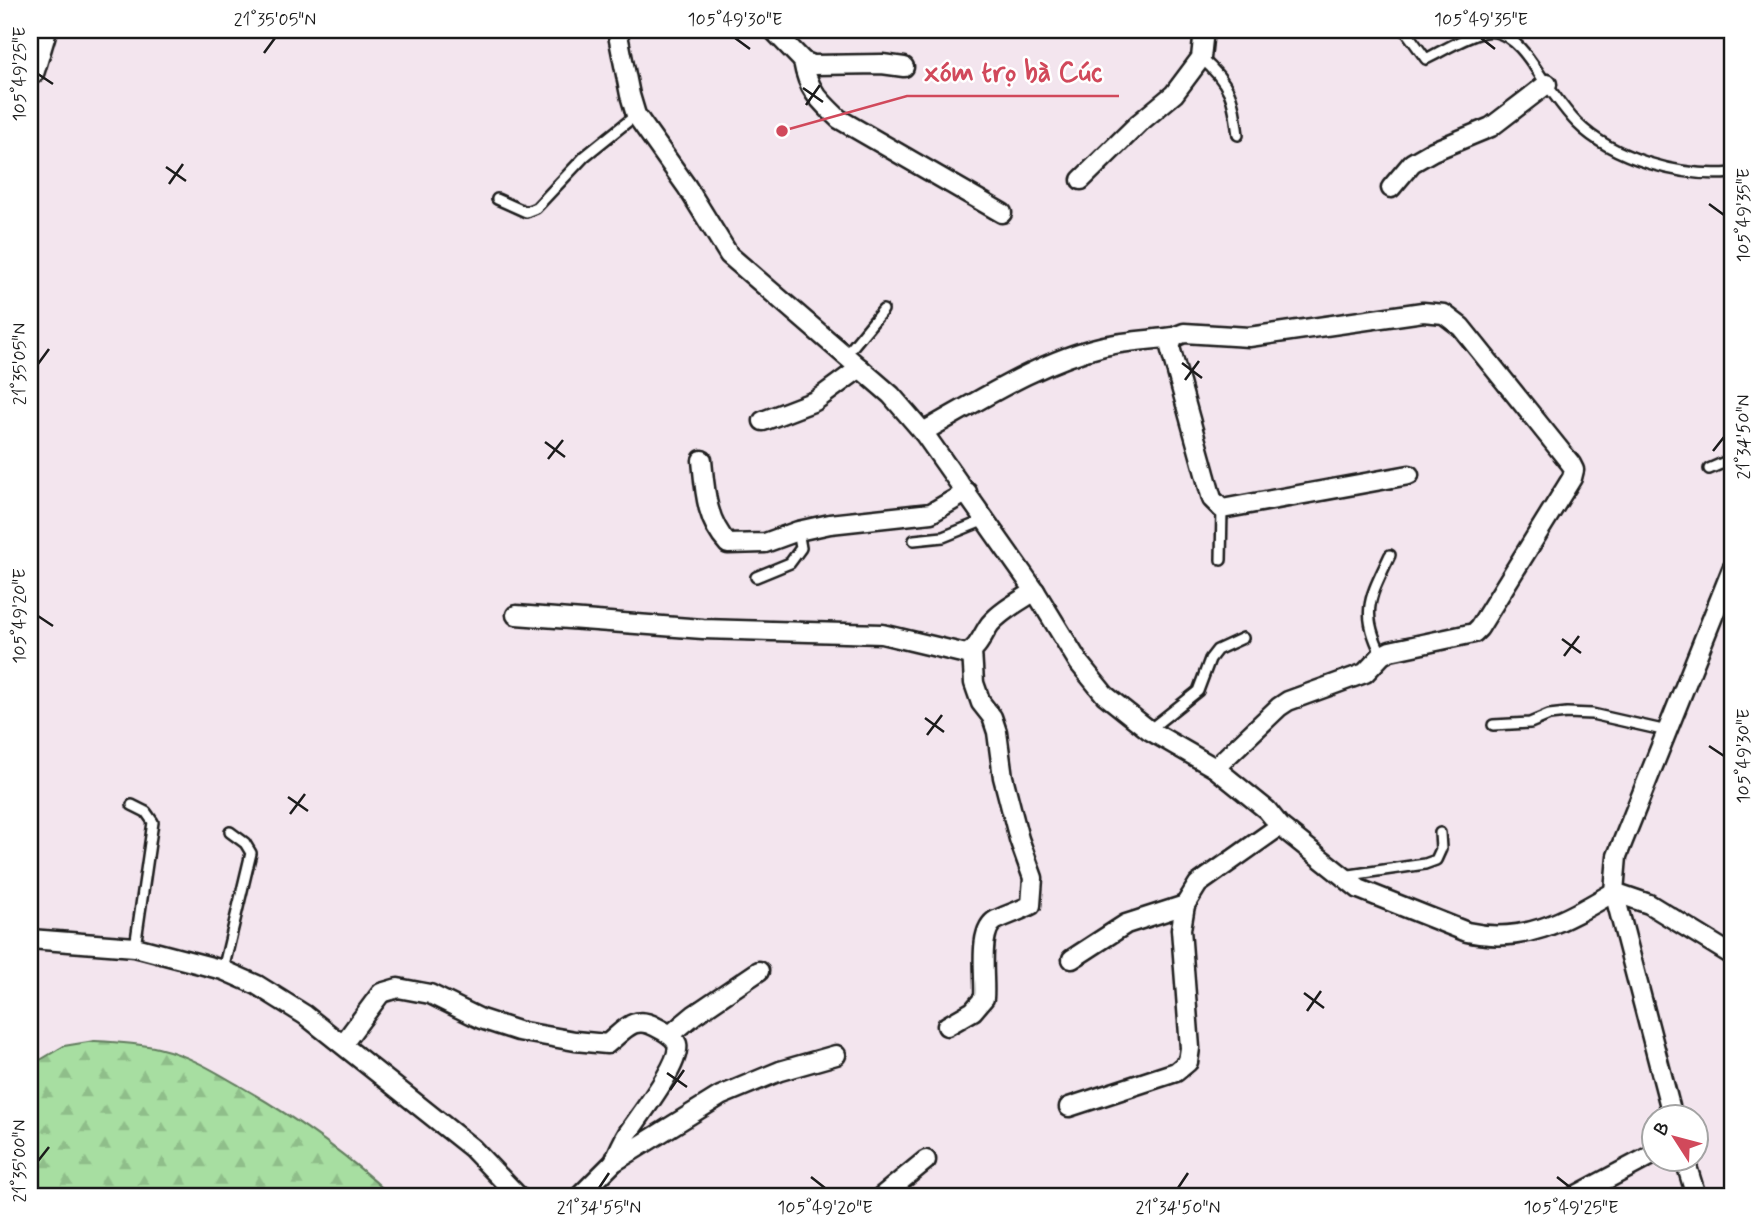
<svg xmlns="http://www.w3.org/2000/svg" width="1762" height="1226" viewBox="0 0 1762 1226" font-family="Mynerve,sans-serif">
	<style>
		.forest { fill: url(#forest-firs); stroke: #627d5e; stroke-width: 2 }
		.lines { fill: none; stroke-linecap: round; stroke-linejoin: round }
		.service-casing { stroke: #1c1c1c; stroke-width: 14 }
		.minor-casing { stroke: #1c1c1c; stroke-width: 23 }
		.primary-casing { stroke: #1c1c1c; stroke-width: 33 }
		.service { stroke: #fff; stroke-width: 9 }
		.minor { stroke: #fff; stroke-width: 18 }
		.primary { stroke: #fff; stroke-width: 28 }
		.ticks { fill: none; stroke: #1c1c1c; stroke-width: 2.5 }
		.leader { fill: none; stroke: #d1495b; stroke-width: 2.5 }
		.callout-dot { fill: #d1495b; stroke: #fff; stroke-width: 2.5 }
		.callout-label { font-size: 28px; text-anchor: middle; font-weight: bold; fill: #d1495b; stroke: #fff; stroke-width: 5; stroke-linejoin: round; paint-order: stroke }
		.neatline { fill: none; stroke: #1c1c1c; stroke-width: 2.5 }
		.ticks-label { font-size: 18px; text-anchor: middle; fill: #1c1c1c }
	</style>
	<defs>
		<pattern id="forest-firs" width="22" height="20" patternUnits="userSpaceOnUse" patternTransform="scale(1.75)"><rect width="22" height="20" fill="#a7dea1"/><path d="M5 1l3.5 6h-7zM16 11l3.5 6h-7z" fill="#8fbe8a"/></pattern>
	</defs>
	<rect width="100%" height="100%" fill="#f3e5ee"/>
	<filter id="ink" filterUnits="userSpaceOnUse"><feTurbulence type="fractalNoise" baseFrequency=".0143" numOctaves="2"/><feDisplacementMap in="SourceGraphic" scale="14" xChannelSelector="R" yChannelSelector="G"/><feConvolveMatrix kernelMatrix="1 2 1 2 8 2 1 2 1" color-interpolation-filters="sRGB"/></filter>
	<g filter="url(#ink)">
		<!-- forest -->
		<path class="forest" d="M94,1041c21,1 43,2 64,7 30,7 55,22 82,38 54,31 106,67 151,110h-361v-130l34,-20z"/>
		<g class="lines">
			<defs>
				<g id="service">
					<path d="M1405,30l21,29c15,-7 53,-31 69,-27 24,5 39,35 52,53 9,12 19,27 30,38 36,36 106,55 155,50"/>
					<path d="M1201,58c30,26 32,39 37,77"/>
					<path d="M497,199l29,13 10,-4 49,-52 51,-41"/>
					<path d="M845,356l38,-46"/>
					<path d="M1709,469l23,-10"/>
					<path d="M914,540l29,-3 42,-17"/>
					<path d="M1221,560l1,-51"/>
					<path d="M756,577l34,-14 11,-15 -3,-17"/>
					<path d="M1382,655c-23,-44 -11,-59 8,-100"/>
					<path d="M1493,725l37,-2 19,-8 18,-2 25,1 75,17"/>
					<path d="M1149,730l49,-39 12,-32 7,-9 26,-12"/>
					<path d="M132,805l14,7 7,10 -18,125"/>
					<path d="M1343,876l82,-12 11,-4 5,-11 -1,-16"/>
					<path d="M223,970l28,-117 -6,-10 -15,-11"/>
				</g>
				<g id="minor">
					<path d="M617,30l13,65 6,20 51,72 42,68 162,140 32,37 112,159 44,72 26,32 44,35 66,38 52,42 13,16 79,63 108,43c58,13 99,-12 147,-40l35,12 83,51"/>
					<path d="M773,30l30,31 10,4 69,-1 22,3"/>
					<path d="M803,61c5,29 15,38 36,58l163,94"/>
					<path d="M1081,180l58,-57 35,-29 27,-36 3,-28"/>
					<path d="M1391,188l21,-25 21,-12 58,-24 56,-43"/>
					<path d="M1174,337l-4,10 42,152 10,10 187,-34"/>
					<path d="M763,421l52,-20 45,-33"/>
					<path d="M923,432c57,-32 117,-71 181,-86 23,-5 47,-6 70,-9l10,-4 65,4 174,-25 21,2 17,13 110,137 3,6 -2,8 -93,150 -5,5 -84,18 -8,4 -17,18 -77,28 -9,6 -64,61"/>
					<path d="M702,460c3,31 4,60 26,84l37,-1 33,-12 32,-7 101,-11 36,-21"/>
					<path d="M516,615l187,14 179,5 84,20c13,-6 16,-19 24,-30 12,-14 30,-23 45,-33"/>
					<path d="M30,939l105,8 88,23 34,15 48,30 167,133 46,48"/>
					<path d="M1072,959l54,-35 59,-19"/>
					<path d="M947,1026l26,-15 11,-13c2,-20 -7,-68 12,-78 11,-5 23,-9 35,-15l2,-27 -14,-39 -16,-62 -6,-45 -5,-15 -11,-14 -7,-20 -2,-32"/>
					<path d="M670,1035l24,-20 65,-44"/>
					<path d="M343,1044l38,-51 17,-5 32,6 51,25 37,12 57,10 32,3c17,-13 26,-30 49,-17 8,4 18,9 21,17 5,18 -39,74 -49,89 -6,10 -10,19 -14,29"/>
					<path d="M1069,1107l107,-35 12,-10 2,-14 -9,-119 4,-24 13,-21 82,-58"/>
					<path d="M1673,1118l-59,-226 3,-36 115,-287"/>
					<path d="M1685,1160l11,36"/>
					<path d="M580,1196l34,-34 106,-66 60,-25 56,-16"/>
					<path d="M882,1196l44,-36"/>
					<path d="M1575,1196l79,-42"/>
				</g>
				<path id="primary" d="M30,70l12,-40"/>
			</defs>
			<!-- service casing -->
			<use href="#service" class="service-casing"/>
			<!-- minor casing -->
			<use href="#minor" class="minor-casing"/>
			<!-- primary casing -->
			<use href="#primary" class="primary-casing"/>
			<!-- service -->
			<use href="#service" class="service"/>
			<!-- minor -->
			<use href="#minor" class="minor"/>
			<!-- primary -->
			<use href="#primary" class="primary"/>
		</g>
	</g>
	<!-- ticks -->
	<path class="ticks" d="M735,38l15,11M1481,38l14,11M264,53l11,-15M38,74l15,10M803,88l20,14M806,105l14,-20M166,167l20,14M169,184l14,-20M1709,204l15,11M1182,363l20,15M38,364l11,-15M1185,380l14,-19M545,442l20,15M1713,451l11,-14M548,459l15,-19M38,616l15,10M1562,639l19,14M1564,656l15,-20M925,718l19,14M927,735l15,-20M1709,746l15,10M288,797l20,14M290,814l15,-20M1304,993l20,15M1307,1011l14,-20M667,1073l20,14M670,1090l14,-20M38,1161l11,-14M811,1177l14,11M1557,1177l14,11M599,1188l10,-15M1178,1188l10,-15"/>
	<!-- callouts -->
	<path class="leader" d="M782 131L907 96H1119"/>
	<circle class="callout-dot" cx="782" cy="131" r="7"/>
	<g class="callout-label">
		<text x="1013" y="81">xóm trọ bà Cúc</text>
	</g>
	<!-- margin -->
	<rect width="1762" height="1226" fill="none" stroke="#fff" stroke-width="77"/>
	<!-- north arrow -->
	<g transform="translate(1675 1138) rotate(306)"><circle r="33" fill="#ffffff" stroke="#a4a4a4" stroke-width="2"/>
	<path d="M0-5L12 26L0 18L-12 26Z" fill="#d1495b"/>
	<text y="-10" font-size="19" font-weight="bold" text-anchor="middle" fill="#1c1c1c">B</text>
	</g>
	<rect x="38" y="38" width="1686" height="1150" class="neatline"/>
	<g class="ticks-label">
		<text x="275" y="25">21°35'05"N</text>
		<text x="735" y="25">105°49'30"E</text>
		<text x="1481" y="25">105°49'35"E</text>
		<text transform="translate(19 74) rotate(-90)" y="6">105°49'25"E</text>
		<text transform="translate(1743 215) rotate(-90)" y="6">105°49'35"E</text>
		<text transform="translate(19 364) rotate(-90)" y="6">21°35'05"N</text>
		<text transform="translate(1743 437) rotate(-90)" y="6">21°34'50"N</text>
		<text transform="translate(19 616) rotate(-90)" y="6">105°49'20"E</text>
		<text transform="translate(1743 756) rotate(-90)" y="6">105°49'30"E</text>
		<text transform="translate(19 1161) rotate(-90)" y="6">21°35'00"N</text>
		<text x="599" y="1213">21°34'55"N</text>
		<text x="825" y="1213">105°49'20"E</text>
		<text x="1178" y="1213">21°34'50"N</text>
		<text x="1571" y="1213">105°49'25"E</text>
	</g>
</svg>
